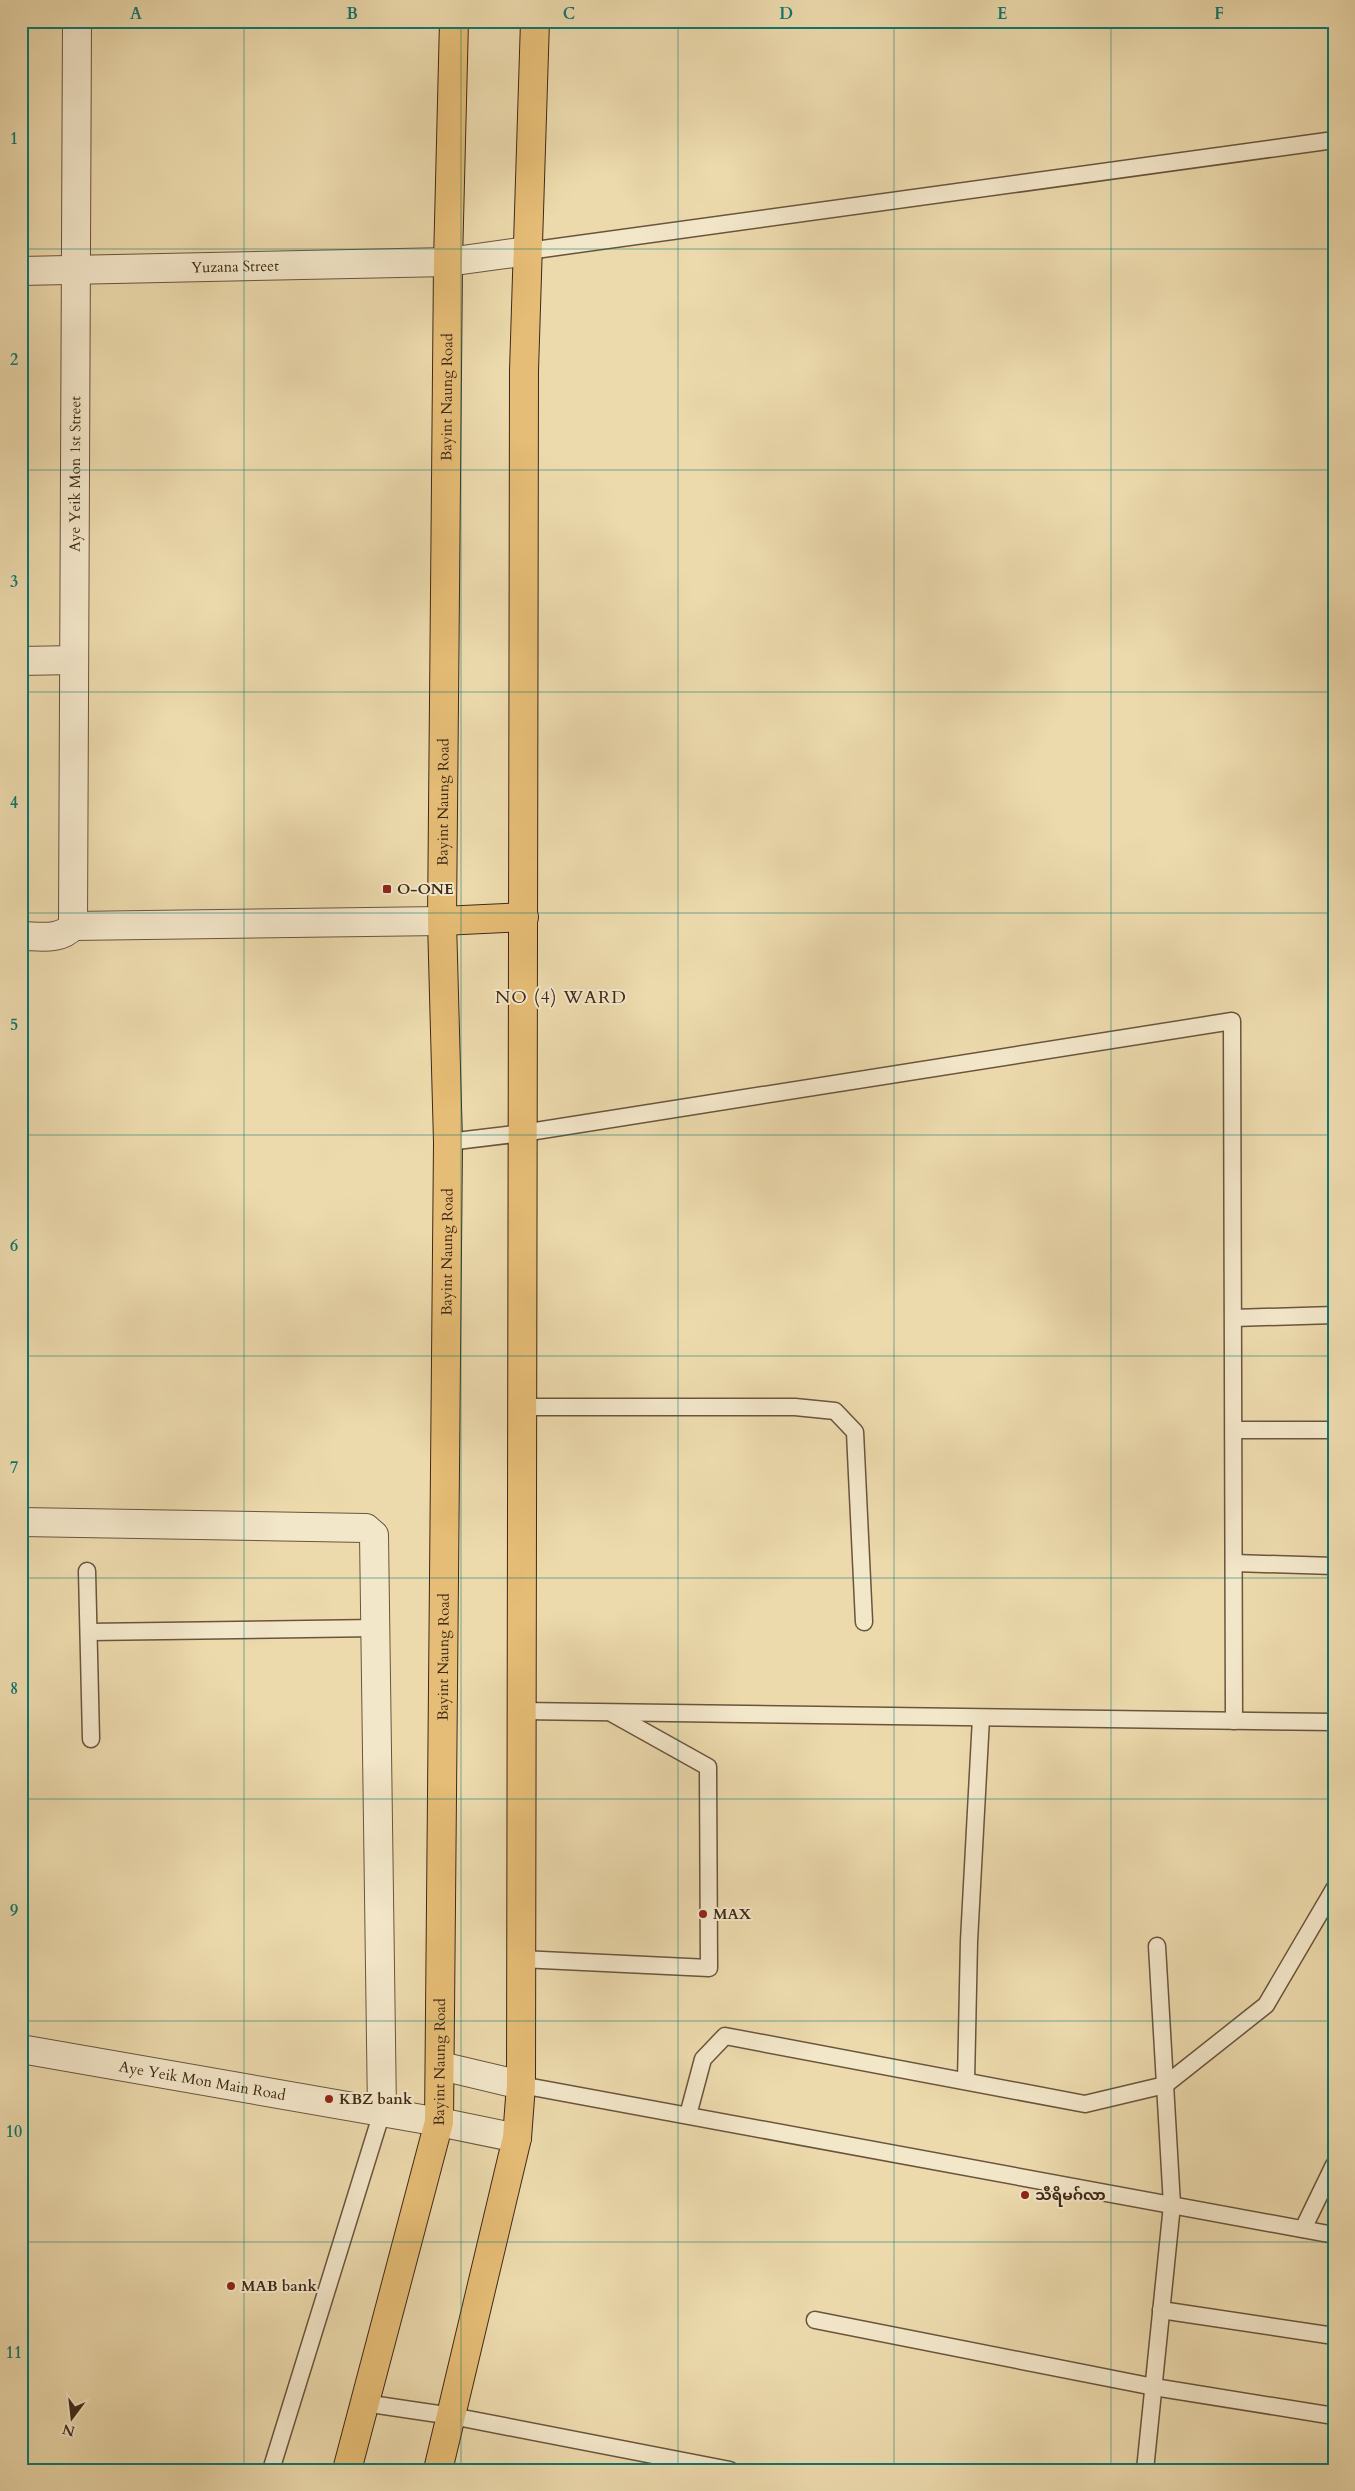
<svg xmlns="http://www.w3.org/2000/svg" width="1355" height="2491" viewBox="0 0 1355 2491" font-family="Cardo,'Noto Sans Myanmar',serif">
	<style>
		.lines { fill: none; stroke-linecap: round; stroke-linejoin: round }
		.lane-casing { stroke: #6a553c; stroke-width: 19 }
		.street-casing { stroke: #6a553c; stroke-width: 30 }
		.primary-casing { stroke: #3f2917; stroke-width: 30 }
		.lane { stroke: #f3e7ca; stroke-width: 16 }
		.street { stroke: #f3e7ca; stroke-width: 28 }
		.primary { stroke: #e6bd76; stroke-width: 28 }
		.grid { fill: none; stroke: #0f766e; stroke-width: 1; stroke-opacity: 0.55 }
		.poi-dot { fill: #8f2418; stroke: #f3e7ca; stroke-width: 2 }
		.labels { text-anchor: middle; stroke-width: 4; stroke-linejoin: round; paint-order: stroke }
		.street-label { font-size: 15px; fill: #3f2917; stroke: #f3e7ca }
		.poi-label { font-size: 15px; font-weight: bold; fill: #3f2917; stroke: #f3e7ca; text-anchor: start }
		.quarter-label { font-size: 18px; letter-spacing: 1px; fill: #3f2917; stroke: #f3e7ca }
		.neatline { fill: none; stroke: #0f766e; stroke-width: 2 }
		.grid-label { font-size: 16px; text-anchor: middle; font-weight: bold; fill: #0f766e }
	</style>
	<rect width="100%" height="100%" fill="#ecdaad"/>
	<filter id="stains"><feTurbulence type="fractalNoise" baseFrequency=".004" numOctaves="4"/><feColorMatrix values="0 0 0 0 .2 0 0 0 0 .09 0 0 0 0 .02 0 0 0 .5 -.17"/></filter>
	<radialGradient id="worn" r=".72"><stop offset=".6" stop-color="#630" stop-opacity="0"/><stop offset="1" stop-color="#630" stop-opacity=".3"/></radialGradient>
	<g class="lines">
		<defs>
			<g id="lane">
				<path d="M528,251l806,-111"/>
				<path d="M448,1142l75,-9 709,-112 2,700"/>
				<path d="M1234,1318l100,-3"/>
				<path d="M522,1407h273l40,4 20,21 9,190"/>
				<path d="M1234,1430h100"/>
				<path d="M1234,1563l100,3"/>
				<path d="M87,1571l4,168"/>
				<path d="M89,1632l287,-4"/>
				<path d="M521,1711l813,11"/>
				<path d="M521,1959l188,9 -1,-201 -95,-53"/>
				<path d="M966,2081l3,-140 12,-223"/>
				<path d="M521,2085l813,150"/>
				<path d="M688,2115l15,-56 22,-23 360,68 80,-19 101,-80 68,-116"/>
				<path d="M1303,2229l31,-64"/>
				<path d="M1161,2310l173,26"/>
				<path d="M815,2320l339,67 180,29"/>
				<path d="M364,2403l88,13 278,54"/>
				<path d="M271,2470l111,-358"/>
				<path d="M1145,2470l27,-265 -15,-259"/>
			</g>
			<g id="street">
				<path id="s1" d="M21,271l427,-9 80,-11"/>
				<path d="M21,661l53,-1"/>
				<path id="s2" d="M73,926l4,-905"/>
				<path d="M73,926l369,-5"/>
				<path d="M21,936c18,0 39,5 52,-10"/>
				<path d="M21,1522l345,6 8,7 8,577"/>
				<path id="s3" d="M21,2049l418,73 78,16"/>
				<path d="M441,2066l80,19"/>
			</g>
			<g id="primary">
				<path d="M442,921l82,-4"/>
				<path id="s4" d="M347,2470l92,-348 9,-980 -6,-221 6,-659 6,-241"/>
				<path d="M438,2470l79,-332 4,-53 3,-1714 11,-350"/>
			</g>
		</defs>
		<!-- lane casing -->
		<use href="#lane" class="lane-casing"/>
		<!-- street casing -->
		<use href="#street" class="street-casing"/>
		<!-- primary casing -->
		<use href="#primary" class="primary-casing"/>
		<!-- lane -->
		<use href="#lane" class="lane"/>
		<!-- street -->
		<use href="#street" class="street"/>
		<!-- primary -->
		<use href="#primary" class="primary"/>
	</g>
	<!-- grid -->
	<path class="grid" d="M244,21v2449M461,21v2449M678,21v2449M894,21v2449M1111,21v2449M21,249h1313M21,470h1313M21,692h1313M21,913h1313M21,1135h1313M21,1356h1313M21,1578h1313M21,1799h1313M21,2021h1313M21,2242h1313"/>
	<!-- markers -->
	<g class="poi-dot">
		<rect x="382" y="884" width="10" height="10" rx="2.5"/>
		<circle cx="703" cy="1914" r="5"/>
		<circle cx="329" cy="2099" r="5"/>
		<circle cx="1025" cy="2195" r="5"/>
		<circle cx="231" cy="2286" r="5"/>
	</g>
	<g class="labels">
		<!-- street labels -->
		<g class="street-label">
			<text dy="5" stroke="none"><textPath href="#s1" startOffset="214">Yuzana Street</textPath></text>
			<text dy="5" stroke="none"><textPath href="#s4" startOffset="2085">Bayint Naung Road</textPath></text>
			<text dy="5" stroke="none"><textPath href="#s2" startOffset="452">Aye Yeik Mon 1st Street</textPath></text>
			<text dy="5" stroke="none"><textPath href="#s4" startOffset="1680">Bayint Naung Road</textPath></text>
			<text dy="5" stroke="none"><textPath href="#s4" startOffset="1230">Bayint Naung Road</textPath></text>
			<text dy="5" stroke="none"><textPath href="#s4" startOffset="825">Bayint Naung Road</textPath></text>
			<text dy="5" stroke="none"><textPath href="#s4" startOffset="420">Bayint Naung Road</textPath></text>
			<text dy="5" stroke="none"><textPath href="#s3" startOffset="184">Aye Yeik Mon Main Road</textPath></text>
		</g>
		<!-- poi labels -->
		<g class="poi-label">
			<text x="397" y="894">O-ONE</text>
			<text x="713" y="1919">MAX</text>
			<text x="339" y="2104">KBZ bank</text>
			<text x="1035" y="2200">သီရိမဂ်လာ</text>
			<text x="241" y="2291">MAB bank</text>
		</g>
		<!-- quarter labels -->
		<g class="quarter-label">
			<text x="561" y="1003">NO (4) WARD</text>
		</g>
	</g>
	<!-- margin -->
	<rect width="1355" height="2491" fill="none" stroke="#ecdaad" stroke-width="55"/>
	<!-- north arrow -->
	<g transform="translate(72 2418) rotate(195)" stroke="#f3e7ca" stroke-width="4" paint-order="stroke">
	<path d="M0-4L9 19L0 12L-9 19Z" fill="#3f2917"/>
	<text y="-8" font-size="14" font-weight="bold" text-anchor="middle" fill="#3f2917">N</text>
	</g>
	<rect x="28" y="28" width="1300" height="2436" class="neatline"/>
	<g class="grid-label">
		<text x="136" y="19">A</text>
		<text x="352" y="19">B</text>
		<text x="569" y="19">C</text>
		<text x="786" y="19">D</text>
		<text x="1002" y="19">E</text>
		<text x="1219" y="19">F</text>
		<text x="14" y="144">1</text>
		<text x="14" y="365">2</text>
		<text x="14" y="587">3</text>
		<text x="14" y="808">4</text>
		<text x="14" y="1030">5</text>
		<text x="14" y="1251">6</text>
		<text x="14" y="1473">7</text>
		<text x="14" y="1694">8</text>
		<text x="14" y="1916">9</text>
		<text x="14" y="2137">10</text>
		<text x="14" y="2358">11</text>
	</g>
	<rect width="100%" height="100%" filter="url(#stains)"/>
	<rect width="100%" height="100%" fill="url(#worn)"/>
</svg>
